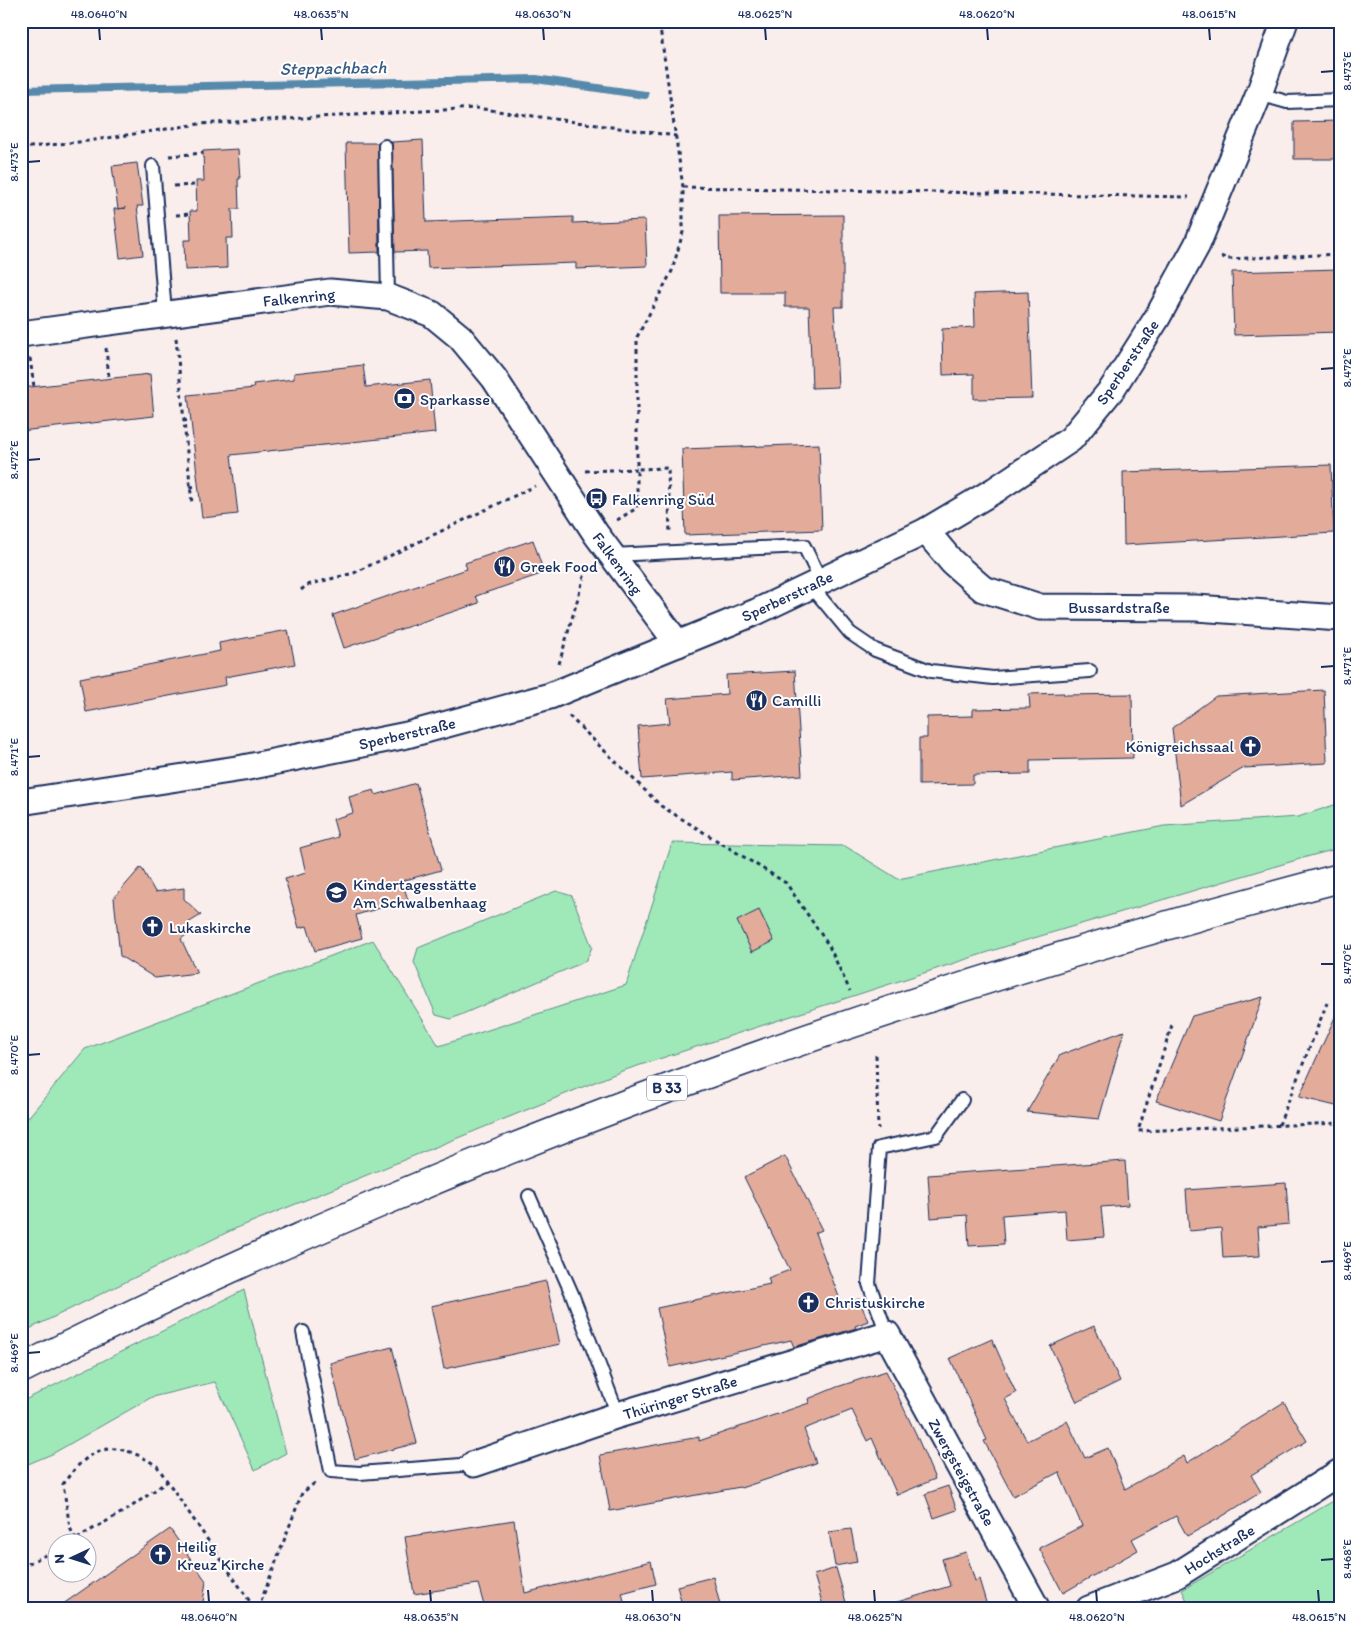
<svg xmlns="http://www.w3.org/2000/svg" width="1361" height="1630" viewBox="0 0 1361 1630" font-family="Itim,sans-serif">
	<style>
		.green { fill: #9fe8b7; stroke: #5d8c8a }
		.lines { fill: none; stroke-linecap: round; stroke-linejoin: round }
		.stream { stroke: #5689ab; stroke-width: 8 }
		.building { fill: #e3ac9a; stroke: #1b2f5e }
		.service-casing { stroke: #1b2f5e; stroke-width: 16 }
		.minor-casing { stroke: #1b2f5e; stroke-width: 29 }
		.primary-casing { stroke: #1b2f5e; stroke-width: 31 }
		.path { stroke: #1b2f5e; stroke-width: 3; stroke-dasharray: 4 4; stroke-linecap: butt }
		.service { stroke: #fff; stroke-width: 12 }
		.minor { stroke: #fff; stroke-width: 25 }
		.primary { stroke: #fff; stroke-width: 28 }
		.ticks { fill: none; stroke: #1b2f5e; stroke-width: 2 }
		.labels { text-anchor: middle; stroke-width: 4; stroke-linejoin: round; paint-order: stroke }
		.shield { fill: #fff; stroke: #5f6d8e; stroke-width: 1 }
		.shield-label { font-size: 15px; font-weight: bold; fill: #1b2f5e }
		.street-label { font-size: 16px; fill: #1b2f5e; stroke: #fff }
		.poi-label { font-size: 16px; fill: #1b2f5e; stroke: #fff; text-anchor: start }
		.water-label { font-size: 18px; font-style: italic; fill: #395c85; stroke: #fff }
		.neatline { fill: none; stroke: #1b2f5e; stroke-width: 2 }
		.ticks-label { font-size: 12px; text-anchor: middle; fill: #1b2f5e }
	</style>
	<rect width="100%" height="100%" fill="#f9eeeb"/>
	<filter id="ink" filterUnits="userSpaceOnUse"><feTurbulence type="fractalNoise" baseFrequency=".02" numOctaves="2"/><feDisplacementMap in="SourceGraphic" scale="10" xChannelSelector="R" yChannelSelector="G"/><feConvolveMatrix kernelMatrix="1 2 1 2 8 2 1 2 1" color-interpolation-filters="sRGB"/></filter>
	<g filter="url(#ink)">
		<!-- green -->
		<g class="green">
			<path d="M1340,803v45l-30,8 -303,90 -385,125 -390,159 -211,103v-207l64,-77 288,-109 66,106 187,-61 46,-142 173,3 53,33 266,-53 134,-9z"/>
			<path d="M556,891l16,5 20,51 -6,14 -135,58 -15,-4 -22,-53 4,-14z"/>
			<path d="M244,1290l42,163 -31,17 -40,-88 -63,15 -100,57 -31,13v-65z"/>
			<path d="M1340,1497v112h-149l-9,-19z"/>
		</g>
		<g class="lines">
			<!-- stream -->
			<path class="stream" d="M21,90l515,-11 109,16"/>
		</g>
		<!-- building -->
		<g class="building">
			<path d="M1340,121v38h-46v-37z"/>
			<path d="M423,140l3,82 147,-5v6l72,-3 2,46 -71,3v-6l-148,5 -1,-17 -32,1 -3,-110z"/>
			<path d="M346,143h32l1,109 -30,1z"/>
			<path d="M238,149l2,30h-2l1,30h-7l1,29h-7l1,30 -42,2 -1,-30h7l-1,-29h7l-1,-30h8l-1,-30z"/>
			<path d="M137,163l6,43h-6l6,49 -23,3 -6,-49 12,-1 -8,1 -6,-43z"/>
			<path d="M843,215v92h-9l4,80 -26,1 -3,-81h-24v-14h-65l-1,-77z"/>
			<path d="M1340,269v63l-106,3 -2,-63z"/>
			<path d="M1028,292l4,106 -58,1v-25l-31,1 -1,-46 33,-2 -1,-33z"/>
			<path d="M363,365l3,22 64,-7 5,53 -204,22 7,59 -36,4 -14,-123 66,-7 -1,-4 41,-5v-6z"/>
			<path d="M150,374l4,42 -133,15v-43z"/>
			<path d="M819,444l3,86 -137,5 -3,-86z"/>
			<path d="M1331,465l3,68 -210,12 -1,-73z"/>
			<path d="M533,540l11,33 -68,23 3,7 -135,45 -11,-33 134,-46 -2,-6z"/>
			<path d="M288,630l7,34 -70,13 1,8 -140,27 -6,-34 140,-27 -1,-8z"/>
			<path d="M795,671l7,104 -70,5v-8l-90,7 -4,-53 32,-3 -3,-24 60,-5 -1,-19z"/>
			<path d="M1324,690l3,73 -83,5 -63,37 -9,-77 44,-32z"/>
			<path d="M1064,693v2l68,-1 1,64 -103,2v14l-57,1v9l-54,1v-47h8v-21l46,-1v-7l57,-1 -1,-14z"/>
			<path d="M416,783l25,87 -39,11 6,19 -52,15 6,23 -47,13 -8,-25 -8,2 -14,-49 21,-6 -6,-25 38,-11 -5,-18 20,-6 -4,-16 25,-7 2,5z"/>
			<path d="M141,867l14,25 29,-4v11l17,16 -13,8 2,9 -9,7 16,34 -42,5 -35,-22 -6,-58z"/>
			<path d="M759,910l15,31 -22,11 -15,-31z"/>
			<path d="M1263,997l-44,124 -63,-20 36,-85z"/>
			<path d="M1340,1006v101l-41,-10z"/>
			<path d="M1124,1031l-25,88 -72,-7 33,-57z"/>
			<path d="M785,1156l37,74 -7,3 27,72 17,-6 9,22 -13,5 1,2 -62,19 -3,-7 -121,27 -13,-59 113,-24 -2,-6 22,-8 -46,-93z"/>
			<path d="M1125,1161l3,44 -27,2 3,30 -37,3 -2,-30 -63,5 2,29 -35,2 -2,-31 -36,3 -3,-43z"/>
			<path d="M1286,1183l3,41 -31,3 2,29 -37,2 -2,-30 -32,3 -3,-41z"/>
			<path d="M546,1281l14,63 -116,25 -13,-63z"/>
			<path d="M1094,1326l26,55 -43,21 -27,-56z"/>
			<path d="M992,1339l24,54 -11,6 22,42 40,-20 18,37 23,-10 17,41 59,-33 3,7 97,-61 23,39 -56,34 10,17 -43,27 -31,17 -11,-20 -44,23 6,11 -75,43 -24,-45 43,-22 -23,-54 -46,24 -29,-55 3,-1 -37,-82z"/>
			<path d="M392,1347l25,96 -62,16 -25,-96z"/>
			<path d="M886,1371l30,63 19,45 -38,16 -25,-57 -5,3 -15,-31 -48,19 12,34 -75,25 -1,-1 -130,24 -10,-56 99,-18v4l110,-38 -1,-4 29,-12z"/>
			<path d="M948,1486l9,24 -23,8 -9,-24z"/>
			<path d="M514,1520l11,73 126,-32 5,23 -34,9 4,16h-141l-7,-25 -64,10 -9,-57z"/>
			<path d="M170,1529l36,52 -4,28h-146z"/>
			<path d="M851,1529l6,33 -22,4 -6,-34z"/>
			<path d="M966,1552l9,29 4,-2 9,30h-94v-6l56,-17 -8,-27z"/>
			<path d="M836,1568l12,41h-24l-10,-34z"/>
			<path d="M713,1577l8,32h-38l-6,-23z"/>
		</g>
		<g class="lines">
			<defs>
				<g id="service">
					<path d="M1259,94l28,8 53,-2"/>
					<path d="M385,146l3,151"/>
					<path d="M153,166l12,147"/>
					<path d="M612,555l192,-9 17,35"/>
					<path d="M811,586l39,47 25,17 56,21 62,7 97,-7"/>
					<path d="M529,1196l43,98 46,121"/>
					<path d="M303,1332l28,139 29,2 114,-9"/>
					<path d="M887,1334l-18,-50 10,-136 57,-12 26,-36"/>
				</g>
				<g id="minor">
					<path d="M21,334l309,-42 58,5 44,17 28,23 34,41 102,156 82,110"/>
					<path d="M926,531l26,31 31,27 57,18 156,1 144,10"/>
					<path d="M21,802l222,-34 164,-33 143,-39 206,-84 170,-81 69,-41 76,-51 41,-50 45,-71 40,-73 62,-151 26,-73"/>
					<path d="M474,1464l144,-49 269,-81 150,275"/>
					<path d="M1089,1609l88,-34 163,-103"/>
				</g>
				<path id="primary" d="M21,1369c116,-59 234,-113 354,-164 313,-134 635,-241 965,-327"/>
			</defs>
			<!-- service casing -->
			<use href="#service" class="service-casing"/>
			<!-- minor casing -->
			<use href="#minor" class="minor-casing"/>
			<!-- primary casing -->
			<use href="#primary" class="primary-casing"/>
			<!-- path -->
			<g class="path">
				<path d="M21,148l67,-7 111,-17 277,-16 200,28"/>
				<path d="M169,156l34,-3"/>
				<path d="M174,186l22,-1"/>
				<path d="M683,187l506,10"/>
				<path d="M176,215l14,-1"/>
				<path d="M1221,256l6,3 113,-5"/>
				<path d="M176,338l16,166"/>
				<path d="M106,348l3,30"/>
				<path d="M30,358l4,29"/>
				<path d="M183,421l8,-1"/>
				<path d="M585,471l52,-2v-132l35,-66 11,-39v-45l-24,-166"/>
				<path d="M190,487l8,-1"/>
				<path d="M617,520l20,-12v-39l31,-1 2,66"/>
				<path d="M301,590l6,-5 47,-12 181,-87"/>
				<path d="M559,664l28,-98"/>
				<path d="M569,716l92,90 125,77 43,63 21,45"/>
				<path d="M1172,1025l-34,106 202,-8"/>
				<path d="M876,1055l2,74"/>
				<path d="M1279,1125l48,-122"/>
				<path d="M76,1539l-6,-11 -7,-44c29,-41 53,-45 94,-18l98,143"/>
				<path d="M70,1542l58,-33 40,-28"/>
				<path d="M21,1567l37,-18"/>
				<path d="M258,1609l44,-116 14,-11"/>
			</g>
			<!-- service -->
			<use href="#service" class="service"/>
			<!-- minor -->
			<use href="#minor" class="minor"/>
			<!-- primary -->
			<use href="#primary" class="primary"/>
		</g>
	</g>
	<!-- ticks -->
	<path class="ticks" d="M99,28l1,12M321,28l1,12M543,28l1,12M765,28l1,12M987,28l1,12M1209,28l1,12M1321,72l13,-1M28,162l12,-1M1321,369l13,-1M28,460l12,-1M1321,667l13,-1M28,757l12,-1M1321,964h13M28,1055l12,-1M1321,1262l13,-1M28,1353l12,-1M1321,1560l13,-1M208,1590l1,12M430,1590l1,12M652,1590l1,12M874,1590l1,12M1096,1590l1,12M1318,1590l1,12"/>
	<!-- icons -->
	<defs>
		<symbol id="bank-disc" viewBox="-11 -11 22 22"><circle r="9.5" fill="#1b2f5e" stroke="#fff"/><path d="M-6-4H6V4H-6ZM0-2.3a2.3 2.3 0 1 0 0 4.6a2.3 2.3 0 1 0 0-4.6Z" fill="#fff"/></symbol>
		<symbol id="bus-disc" viewBox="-11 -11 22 22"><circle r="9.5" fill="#1b2f5e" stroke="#fff"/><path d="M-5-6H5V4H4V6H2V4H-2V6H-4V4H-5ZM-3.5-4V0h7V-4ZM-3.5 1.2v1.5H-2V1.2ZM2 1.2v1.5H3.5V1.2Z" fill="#fff"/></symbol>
		<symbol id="restaurant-disc" viewBox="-11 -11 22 22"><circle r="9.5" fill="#1b2f5e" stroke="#fff"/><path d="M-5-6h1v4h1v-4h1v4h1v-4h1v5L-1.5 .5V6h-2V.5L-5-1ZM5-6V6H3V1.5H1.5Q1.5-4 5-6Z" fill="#fff"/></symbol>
		<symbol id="church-disc" viewBox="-11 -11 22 22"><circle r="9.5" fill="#1b2f5e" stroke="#fff"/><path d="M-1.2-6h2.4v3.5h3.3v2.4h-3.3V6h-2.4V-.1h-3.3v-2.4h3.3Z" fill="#fff"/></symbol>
		<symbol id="school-disc" viewBox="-11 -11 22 22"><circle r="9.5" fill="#1b2f5e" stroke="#fff"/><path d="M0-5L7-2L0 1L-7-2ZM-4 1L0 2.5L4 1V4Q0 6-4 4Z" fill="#fff"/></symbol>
	</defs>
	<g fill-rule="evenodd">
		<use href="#bank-disc" x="392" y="386" width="25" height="25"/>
		<use href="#bus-disc" x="584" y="486" width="25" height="25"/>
		<use href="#restaurant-disc" x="492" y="554" width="25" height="25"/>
		<use href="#restaurant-disc" x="744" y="688" width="25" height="25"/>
		<use href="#church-disc" x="1238" y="734" width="25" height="25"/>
		<use href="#school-disc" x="324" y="880" width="25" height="25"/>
		<use href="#church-disc" x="140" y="914" width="25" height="25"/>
		<use href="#church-disc" x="796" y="1290" width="25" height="25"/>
		<use href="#church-disc" x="148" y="1542" width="25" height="25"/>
	</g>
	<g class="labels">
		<!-- shield labels -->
		<rect class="shield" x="647" y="1075.5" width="40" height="25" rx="4"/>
		<g class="shield-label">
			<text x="667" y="1093">B 33</text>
		</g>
		<!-- street labels -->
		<g class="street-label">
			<text transform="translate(299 297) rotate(-6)" y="6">Falkenring</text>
			<text transform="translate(1127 362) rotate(-56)" y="6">Sperberstraße</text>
			<text transform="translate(618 563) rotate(54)" y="6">Falkenring</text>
			<text transform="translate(787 596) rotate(-25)" y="6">Sperberstraße</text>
			<text x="1119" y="613">Bussardstraße</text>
			<text transform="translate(407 733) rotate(-13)" y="6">Sperberstraße</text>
			<text transform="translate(680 1397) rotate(-17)" y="6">Thüringer Straße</text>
			<text transform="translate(962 1472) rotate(61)" y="6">Zwergsteigstraße</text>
			<text transform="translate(1219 1549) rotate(-32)" y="6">Hochstraße</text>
		</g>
		<!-- poi labels -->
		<g class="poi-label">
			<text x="420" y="405">Sparkasse</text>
			<text x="612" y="505">Falkenring Süd</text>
			<text x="520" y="572">Greek Food</text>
			<text x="772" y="706">Camilli</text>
			<text x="1234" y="752" text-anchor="end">Königreichssaal</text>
			<text x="353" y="890">Kindertagesstätte<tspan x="353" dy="18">Am Schwalbenhaag</tspan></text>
			<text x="169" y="933">Lukaskirche</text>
			<text x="825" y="1308">Christuskirche</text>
			<text x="177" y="1552">Heilig<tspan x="177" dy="18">Kreuz Kirche</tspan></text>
		</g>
		<!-- water labels -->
		<g class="water-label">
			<text transform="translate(333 68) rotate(-1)" y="6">Steppachbach</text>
		</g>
	</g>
	<!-- margin -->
	<rect width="1361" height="1630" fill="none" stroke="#fff" stroke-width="55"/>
	<!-- north arrow -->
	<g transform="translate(72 1558) rotate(266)"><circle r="24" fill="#ffffff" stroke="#a4acbf"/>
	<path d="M0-4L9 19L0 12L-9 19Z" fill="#1b2f5e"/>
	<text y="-8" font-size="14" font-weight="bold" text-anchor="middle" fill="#1b2f5e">N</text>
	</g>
	<rect x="28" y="28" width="1306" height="1574" class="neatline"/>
	<g class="ticks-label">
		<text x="99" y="18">48.0640°N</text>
		<text x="321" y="18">48.0635°N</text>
		<text x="543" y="18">48.0630°N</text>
		<text x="765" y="18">48.0625°N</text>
		<text x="987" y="18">48.0620°N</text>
		<text x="1209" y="18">48.0615°N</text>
		<text transform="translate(1347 71) rotate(-90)" y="4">8.473°E</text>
		<text transform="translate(14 162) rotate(-90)" y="4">8.473°E</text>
		<text transform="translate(1347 368) rotate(-90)" y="4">8.472°E</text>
		<text transform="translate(14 460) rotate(-90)" y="4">8.472°E</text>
		<text transform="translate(1347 666) rotate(-90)" y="4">8.471°E</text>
		<text transform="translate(14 757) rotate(-90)" y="4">8.471°E</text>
		<text transform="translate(1347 964) rotate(-90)" y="4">8.470°E</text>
		<text transform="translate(14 1055) rotate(-90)" y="4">8.470°E</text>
		<text transform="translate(1347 1261) rotate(-90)" y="4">8.469°E</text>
		<text transform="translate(14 1353) rotate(-90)" y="4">8.469°E</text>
		<text transform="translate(1347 1559) rotate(-90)" y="4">8.468°E</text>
		<text x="209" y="1621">48.0640°N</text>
		<text x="431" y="1621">48.0635°N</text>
		<text x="653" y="1621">48.0630°N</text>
		<text x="875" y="1621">48.0625°N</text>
		<text x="1097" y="1621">48.0620°N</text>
		<text x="1319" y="1621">48.0615°N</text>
	</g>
</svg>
